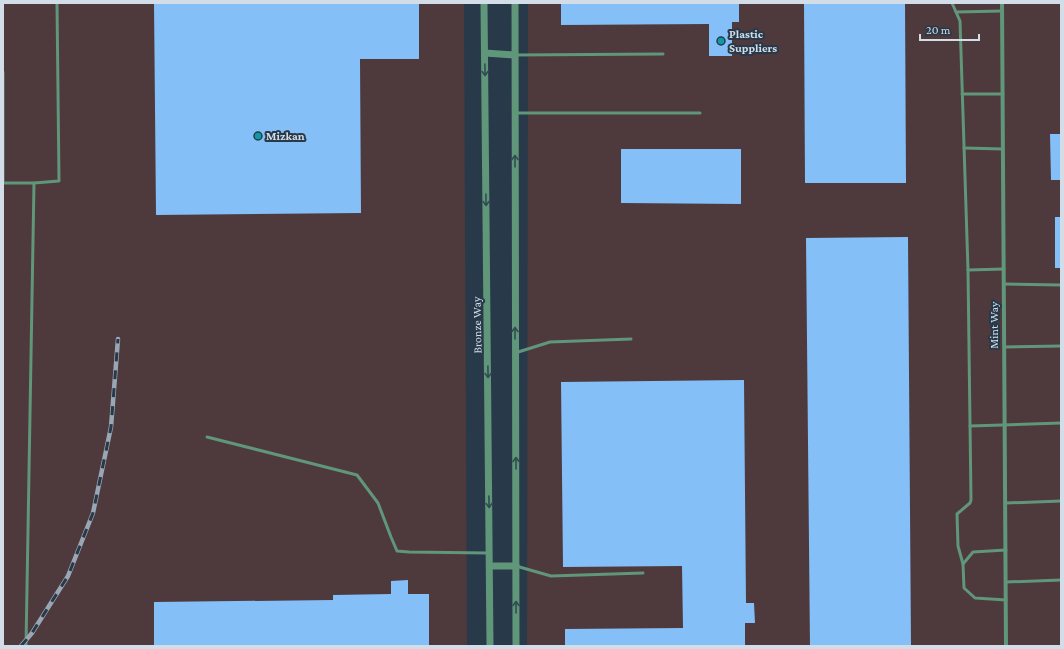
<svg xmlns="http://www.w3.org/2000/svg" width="1064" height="649" viewBox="0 0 1064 649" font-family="'Crimson Pro',serif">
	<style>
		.industrial { fill: #4e393d }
		.building { fill: #85bff7 }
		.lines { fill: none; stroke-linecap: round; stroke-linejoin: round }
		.service { stroke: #609679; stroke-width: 3 }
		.minor { stroke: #609679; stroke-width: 4 }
		.tertiary { stroke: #609679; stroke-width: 7 }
		.rail-casing { stroke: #99a6b3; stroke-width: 4.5 }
		.rail { stroke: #28394a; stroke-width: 3; stroke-dasharray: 9; stroke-linecap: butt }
		.oneway { stroke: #334c53 }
		.culture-dot { fill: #0f9aa8; stroke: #28394a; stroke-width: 1.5 }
		.labels { text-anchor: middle; stroke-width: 4; stroke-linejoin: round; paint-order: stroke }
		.poi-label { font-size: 12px; font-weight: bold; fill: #d2dde8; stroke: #28394a; text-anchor: start }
		.street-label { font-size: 12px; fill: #d2dde8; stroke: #28394a }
	</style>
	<rect width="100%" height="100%" fill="#28394a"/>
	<!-- industrial -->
	<g class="industrial">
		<path d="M3,3h461l3,643h-464z"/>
		<path d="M528,3h533v643h-534z"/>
	</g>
	<!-- building -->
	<g class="building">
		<path d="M154,3h265v56h-59l1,154 -205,2z"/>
		<path d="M561,3h178v19h-7v34h-23v-32l-148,1z"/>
		<path d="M804,3h101l1,180h-101z"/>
		<path d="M1050,134h11v46h-10z"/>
		<path d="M621,149h120v55l-120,-1z"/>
		<rect x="1055" y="217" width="6" height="51"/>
		<path d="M908,237l3,409h-101l-4,-408z"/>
		<path d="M744,380l2,223h8l1,20h-10v23h-180v-17l118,-1 -1,-62 -119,1 -2,-185z"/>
		<path d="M408,580v14h21v52h-275v-44l179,-2v-5l58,-1v-13z"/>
	</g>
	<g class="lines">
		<!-- service -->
		<g class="service">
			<path d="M952,3l8,18 8,249 3,230 -1,3 -13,11 1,32 5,18"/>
			<path d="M956,12l46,-1"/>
			<path d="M515,55l148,-1"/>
			<path d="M3,72v111"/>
			<path d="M962,94h41"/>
			<path d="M515,113h185"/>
			<path d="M964,148l39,1"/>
			<path d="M3,183h31"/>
			<path d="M968,270l36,-1"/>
			<path d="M1004,284l57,1"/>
			<path d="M1005,347l56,-1"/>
			<path d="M515,353l35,-11 81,-3"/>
			<path d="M970,426l91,-3"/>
			<path d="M207,437l150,38 21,28 13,34 6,14 12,1 79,1"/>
			<path d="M1006,503l55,-2"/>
			<path d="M1006,550l-33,2 -10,12 1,24 11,10 31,2"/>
			<path d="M516,566l35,10 92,-3"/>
			<path d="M1006,582l55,-2"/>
			<path d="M26,646l8,-463 25,-2 -2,-178"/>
		</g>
		<!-- minor -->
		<path class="minor" d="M1002,3l4,643"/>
		<!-- tertiary -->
		<g class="tertiary">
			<path d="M484,3l6,643"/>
			<path d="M515,3l1,643"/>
			<path d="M485,53l30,2"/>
			<path d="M490,566h26"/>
		</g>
		<defs>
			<path id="rail" d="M21,646l11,-13 36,-57 25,-63 18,-86 7,-88"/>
		</defs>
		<!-- rail casing -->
		<use href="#rail" class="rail-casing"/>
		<!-- rail -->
		<use href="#rail" class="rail"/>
	</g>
	<!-- one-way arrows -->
	<defs><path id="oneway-shaft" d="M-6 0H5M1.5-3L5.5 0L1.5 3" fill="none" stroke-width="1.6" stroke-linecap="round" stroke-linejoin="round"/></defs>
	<g class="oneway">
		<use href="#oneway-shaft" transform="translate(485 70) rotate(89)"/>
		<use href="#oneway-shaft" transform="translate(515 161) rotate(-90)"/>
		<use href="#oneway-shaft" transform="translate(486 200) rotate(89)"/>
		<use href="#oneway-shaft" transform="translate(515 333) rotate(-90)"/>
		<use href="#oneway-shaft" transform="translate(488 372) rotate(89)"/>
		<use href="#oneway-shaft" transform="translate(516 463) rotate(-90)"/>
		<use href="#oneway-shaft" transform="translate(489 502) rotate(89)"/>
		<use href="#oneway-shaft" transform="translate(516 607) rotate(-90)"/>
	</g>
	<!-- markers -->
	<g class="culture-dot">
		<circle cx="721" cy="41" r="4"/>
		<circle cx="258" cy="136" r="4"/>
	</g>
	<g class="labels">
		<!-- poi labels -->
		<g class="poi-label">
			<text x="729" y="38">Plastic<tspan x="729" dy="14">Suppliers</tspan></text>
			<text x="266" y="140">Mizkan</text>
		</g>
		<!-- street labels -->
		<g class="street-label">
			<text transform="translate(477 325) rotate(-91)" y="4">Bronze Way</text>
			<text transform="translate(994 325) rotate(-90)" y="4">Mint Way</text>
		</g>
	</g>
	<!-- border -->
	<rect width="1064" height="649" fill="none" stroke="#d2dde8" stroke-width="8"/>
	<!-- scale -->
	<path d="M920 34v6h59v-6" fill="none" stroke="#d2dde8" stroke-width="2"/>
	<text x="926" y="34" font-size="12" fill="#d2dde8" stroke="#28394a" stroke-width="3" paint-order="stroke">20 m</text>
</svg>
